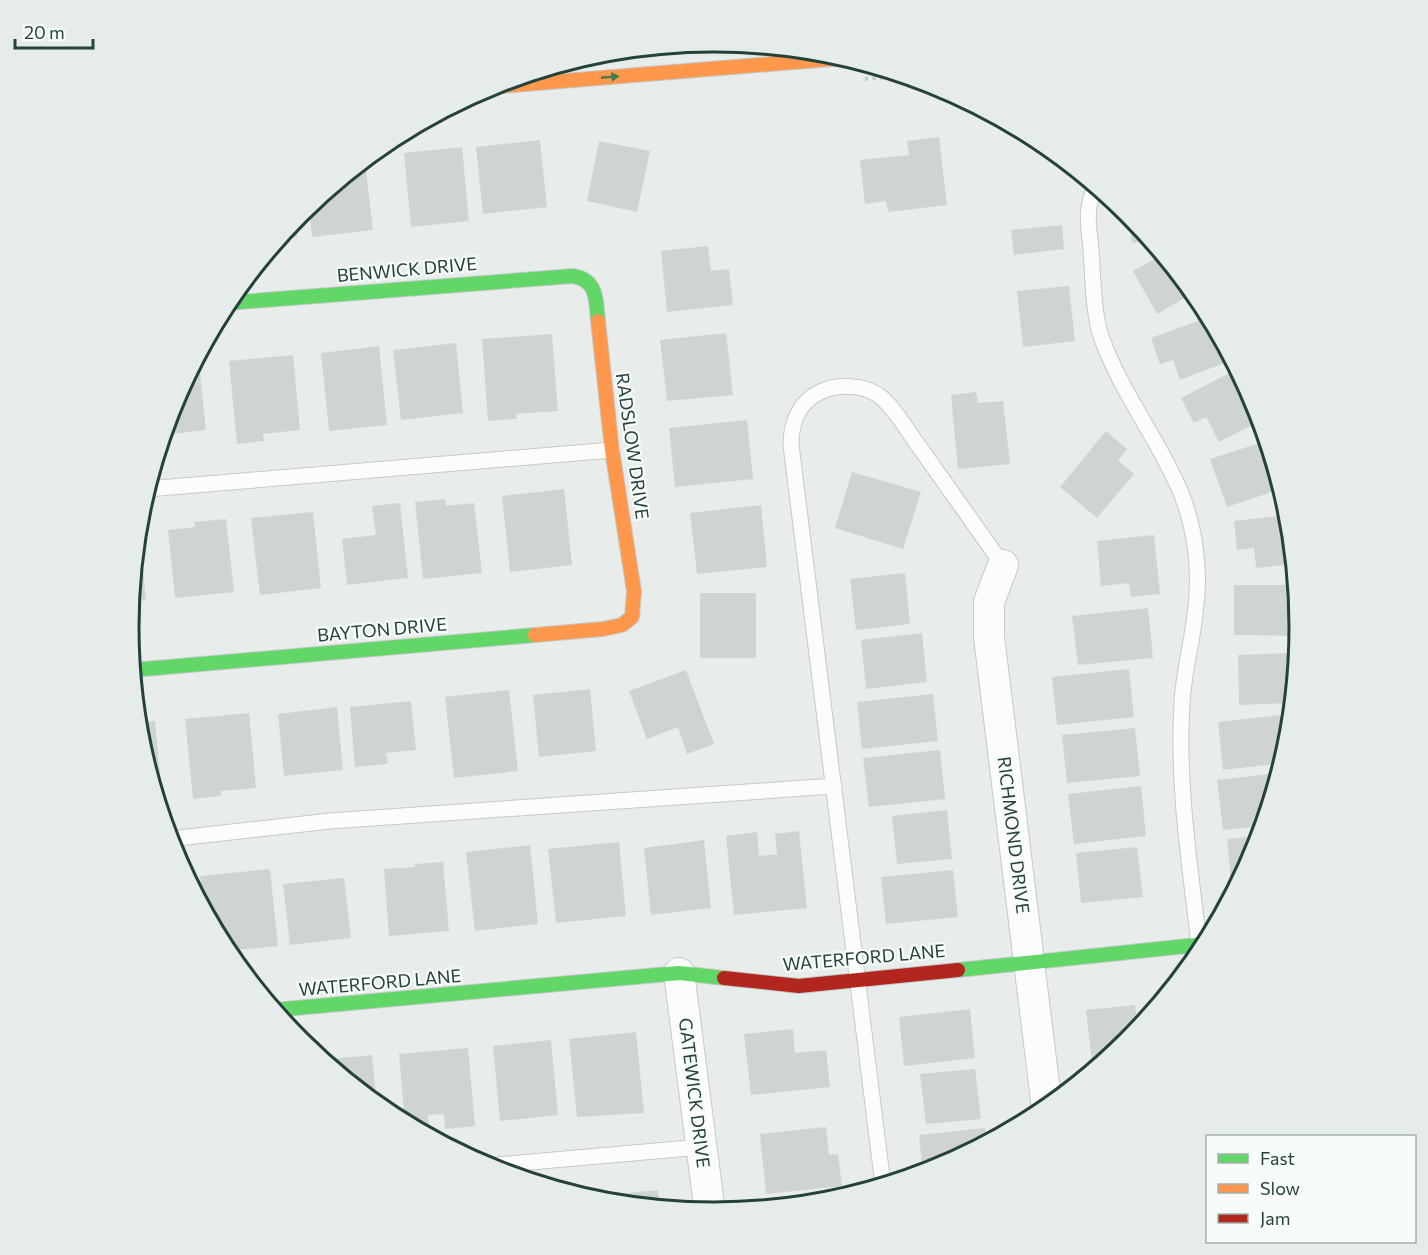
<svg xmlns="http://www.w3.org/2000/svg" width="1428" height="1255" viewBox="0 0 1428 1255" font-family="Commissioner,sans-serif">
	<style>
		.building { fill: #cfd4d2 }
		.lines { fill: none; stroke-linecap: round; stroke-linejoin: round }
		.lane-casing { stroke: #c5cac8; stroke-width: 17 }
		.street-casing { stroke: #c5cac8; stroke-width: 32 }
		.fast-casing { stroke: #c3cbc8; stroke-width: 16 }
		.slow-casing { stroke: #c3cbc8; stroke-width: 16 }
		.jam-casing { stroke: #c3cbc8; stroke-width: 16 }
		.path { stroke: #c3ccca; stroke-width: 4; stroke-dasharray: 3 4.5; stroke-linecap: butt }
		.lane { stroke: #fcfcfc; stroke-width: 15 }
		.street { stroke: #fcfcfc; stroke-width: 30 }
		.fast { stroke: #63d668; stroke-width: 14 }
		.slow { stroke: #ff974d; stroke-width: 14 }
		.jam { stroke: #b3261e; stroke-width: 14 }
		.oneway { fill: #3d7d4c }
		.labels { text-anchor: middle; stroke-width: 4.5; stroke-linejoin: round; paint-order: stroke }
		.street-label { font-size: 18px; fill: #24423a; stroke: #f7fbf9 }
		.rim { fill: none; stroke: #24423a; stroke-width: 3 }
	</style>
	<rect width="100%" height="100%" fill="#e8edeb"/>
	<!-- building -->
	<g class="building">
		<path d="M939,137l8,68 -59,7 -2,-11 -21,3 -5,-44 49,-5 -2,-14z"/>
		<path d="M540,140l7,67 -64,7 -7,-67z"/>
		<path d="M599,141l51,10 -13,61 -50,-11z"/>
		<path d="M462,147l7,74 -58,6 -7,-74z"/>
		<path d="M365,162l8,68 -61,7 -3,-31 53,-43z"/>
		<path d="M1128,213v1l22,26 -18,3z"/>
		<path d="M295,219l2,18 -18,2 13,-16z"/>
		<path d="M1062,225l2,24 -50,6 -3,-25z"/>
		<path d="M708,246l3,25 18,-2 4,36 -66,7 -6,-61z"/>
		<path d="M1162,255l31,38 -36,21 -24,-43z"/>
		<path d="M1069,286l6,55 -52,6 -6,-56z"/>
		<path d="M1209,317l23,43 -52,20 -7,-20 -13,4 -9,-26z"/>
		<path d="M726,333l7,62 -66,6 -7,-61z"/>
		<path d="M552,334l6,77 -42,3 1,5 -29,2 -6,-82z"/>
		<path d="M456,343l7,70 -62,7 -8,-70z"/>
		<path d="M379,346l8,79 -58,6 -8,-78z"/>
		<path d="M293,355l7,75 -37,4 1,7 -27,3 -8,-83z"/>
		<path d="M199,364l7,66 -42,5 9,-32 21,-38z"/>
		<path d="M1237,369l18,35 5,17 -41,21 -13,-25 -12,6 -13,-25z"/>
		<path d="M976,392l2,11 25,-2 7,63 -52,5 -7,-74z"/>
		<path d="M747,420l6,59 -78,8 -6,-59z"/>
		<path d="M1106,431l21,18 -9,12 16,13 -37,44 -37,-31z"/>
		<path d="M1266,441l15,48 -54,18 -17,-48z"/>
		<path d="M852,472l69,20 -18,57 -68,-21z"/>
		<path d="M564,489l8,76 -62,7 -8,-76z"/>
		<path d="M445,499l1,7 28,-3 8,70 -59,6 -8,-77z"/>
		<path d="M400,503l8,75 -61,7 -5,-46 34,-4 -4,-29z"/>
		<path d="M761,505l6,62 -70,7 -7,-61z"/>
		<path d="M313,512l8,76 -61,7 -9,-77z"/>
		<path d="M1288,515l5,49 -37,4 -2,-20 -17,2 -3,-29z"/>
		<path d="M226,519l8,73 -59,6 -7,-68 27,-3 -1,-5z"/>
		<path d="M1154,535l6,59 -29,3 -2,-14 -28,3 -4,-45z"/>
		<path d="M137,539h3l6,61 -15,2z"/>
		<path d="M905,573l5,51 -54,6 -6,-51z"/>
		<path d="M1234,585h61l4,51 -65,-1z"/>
		<rect x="700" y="593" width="56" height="65"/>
		<path d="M1148,608l5,50 -75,7 -6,-49z"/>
		<path d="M922,633l5,49 -61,7 -5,-49z"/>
		<path d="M1292,653v50l-53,2 -1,-50z"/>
		<path d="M1129,669l5,48 -77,8 -5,-48z"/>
		<path d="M686,670l28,74 -27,10 -9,-27 -31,12 -18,-48z"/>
		<path d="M590,689l6,62 -57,6 -6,-62z"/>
		<path d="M509,690l9,81 -64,7 -9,-81z"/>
		<path d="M933,694l5,47 -76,8 -5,-47z"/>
		<path d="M411,701l5,49 -30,3 2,11 -33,3 -5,-60z"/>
		<path d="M337,707l6,63 -59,6 -6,-62z"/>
		<path d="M249,713l7,75 -35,3v5l-28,3 -8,-80z"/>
		<path d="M1290,714l-2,28 -6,21 -59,7 -5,-48z"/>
		<path d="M155,721l5,54 -10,1 -10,-35 -2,-18z"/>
		<path d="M1135,728l5,48 -73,7 -5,-48z"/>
		<path d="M940,750l5,49 -76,8 -6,-49z"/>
		<path d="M1279,773l-16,53 -40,4 -6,-50z"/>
		<path d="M1141,786l5,50 -72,8 -6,-50z"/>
		<path d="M947,810l5,49 -55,5 -5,-48z"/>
		<path d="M799,831l8,77 -73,7 -8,-79 31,-4 2,24 18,-2 -2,-20z"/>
		<path d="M1260,836l-5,16 -20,38h-3l-5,-51z"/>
		<path d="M704,840l7,68 -60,7 -7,-67z"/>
		<path d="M619,842l7,74 -70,7 -8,-74z"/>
		<path d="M530,845l8,79 -63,7 -9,-79z"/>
		<path d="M1137,847l6,50 -62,6 -5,-50z"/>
		<path d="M443,862l6,69 -60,5 -5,-67 31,-2v-3z"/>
		<path d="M270,869l8,77 -52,5 -22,-42 -4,-33z"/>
		<path d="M953,870l5,47 -72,7 -5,-47z"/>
		<path d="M344,878l7,60 -61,7 -7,-61z"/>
		<path d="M1161,1001l-5,7 -6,6 -1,-12z"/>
		<path d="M1135,1005l3,24 -10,13 -35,29 -7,-61z"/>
		<path d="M970,1009l5,49 -71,8 -5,-49z"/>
		<path d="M793,1029l2,24 31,-3 4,37 -79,8 -7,-61z"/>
		<path d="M636,1032l8,81 -67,4 -8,-78z"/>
		<path d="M551,1040l7,75 -58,6 -7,-75z"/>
		<path d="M468,1048l7,78 -30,3 -1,-15 -16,1 2,17 -6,1 -19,-10 -6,-69z"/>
		<path d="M372,1055l5,49 -55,-44z"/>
		<path d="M975,1069l6,50 -55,5 -6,-50z"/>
		<path d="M826,1127l3,28 9,-1 4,32 -76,8 -6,-60z"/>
		<path d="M985,1128l1,15 -48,26 -15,4 -4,-38z"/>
		<path d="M658,1190l2,18 -62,-7 -1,-5z"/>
	</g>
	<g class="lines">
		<defs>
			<g id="lane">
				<path d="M1096,188c-12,18 -7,40 -5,61 2,26 2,67 11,90 20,55 57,101 79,154 15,38 20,81 14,121 -3,30 -12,60 -13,90 -5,81 8,161 17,240"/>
				<path d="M147,489l465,-39"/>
				<path d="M169,839l161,-18 504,-35"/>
				<path d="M485,1166l216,-19"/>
				<path d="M883,1185l-92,-740c0,-22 8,-43 29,-53 17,-8 42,-8 58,3 14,9 29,35 40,50 28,40 57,80 85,120"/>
			</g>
			<g id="street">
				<path d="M1003,565l-14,37v35l58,471"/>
				<path d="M679,973l31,240"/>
			</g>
			<g id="fast">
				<path d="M227,303l346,-27c25,4 23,25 25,45"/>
				<path d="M133,670l402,-35"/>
				<path d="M958,970l248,-26"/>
				<path d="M274,1010l405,-37 45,5"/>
			</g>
			<g id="slow">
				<path d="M489,87l355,-29"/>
				<path d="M535,635l68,-6 19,-4 10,-8 2,-26 -22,-141 -14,-129"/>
			</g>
			<path id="jam" d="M724,978l75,8 159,-16"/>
		</defs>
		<!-- lane casing -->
		<use href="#lane" class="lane-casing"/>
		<!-- street casing -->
		<use href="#street" class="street-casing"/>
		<!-- fast casing -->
		<use href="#fast" class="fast-casing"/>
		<!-- slow casing -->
		<use href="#slow" class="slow-casing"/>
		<!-- jam casing -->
		<use href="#jam" class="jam-casing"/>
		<!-- path -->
		<g class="path">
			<path d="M865,79l38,-3"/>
			<path d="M447,110l21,-2"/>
		</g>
		<!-- lane -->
		<use href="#lane" class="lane"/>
		<!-- street -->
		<use href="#street" class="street"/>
		<!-- fast -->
		<use href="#fast" class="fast"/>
		<!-- slow -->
		<use href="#slow" class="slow"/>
		<!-- jam -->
		<use href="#jam" class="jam"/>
	</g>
	<!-- one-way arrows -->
	<defs><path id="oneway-solid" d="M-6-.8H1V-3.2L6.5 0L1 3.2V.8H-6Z" transform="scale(1.5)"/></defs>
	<use class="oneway" href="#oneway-solid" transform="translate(610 77) rotate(-5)"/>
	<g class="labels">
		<!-- street labels -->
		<g class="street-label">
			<text transform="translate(407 270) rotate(-5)" y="6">BENWICK DRIVE</text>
			<text transform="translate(632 446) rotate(82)" y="6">RADSLOW DRIVE</text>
			<text transform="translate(382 630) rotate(-5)" y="6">BAYTON DRIVE</text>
			<text transform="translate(1013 835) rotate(83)" y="6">RICHMOND DRIVE</text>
			<text transform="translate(864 958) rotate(-5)" y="6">WATERFORD LANE</text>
			<text transform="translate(380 983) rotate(-5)" y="6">WATERFORD LANE</text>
			<text transform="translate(694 1093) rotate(83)" y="6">GATEWICK DRIVE</text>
		</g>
	</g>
	<!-- crop -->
	<path d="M0 0H1428V1255H0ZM139 627a575 575 0 1 1 1150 0a575 575 0 1 1-1150 0Z" fill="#e6ecea" fill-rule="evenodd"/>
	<path class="rim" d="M139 627a575 575 0 1 1 1150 0a575 575 0 1 1-1150 0Z"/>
	<!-- legend -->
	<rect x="1206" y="1135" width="210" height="108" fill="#f7fbf9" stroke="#a3b1ad" stroke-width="1.5"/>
	<rect x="1218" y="1154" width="30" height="9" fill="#63d668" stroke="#a3b1ad" stroke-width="1.5"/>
	<text x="1260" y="1165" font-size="18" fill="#24423a">Fast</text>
	<rect x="1218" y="1184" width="30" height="9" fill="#ff974d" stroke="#a3b1ad" stroke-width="1.5"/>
	<text x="1260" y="1195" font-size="18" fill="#24423a">Slow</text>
	<rect x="1218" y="1214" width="30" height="9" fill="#b3261e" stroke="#a3b1ad" stroke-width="1.5"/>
	<text x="1260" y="1225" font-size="18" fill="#24423a">Jam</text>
	<!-- scale -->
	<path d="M15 39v9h78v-9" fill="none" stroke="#24423a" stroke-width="3"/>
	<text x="24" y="39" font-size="18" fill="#24423a" stroke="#f7fbf9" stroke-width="4.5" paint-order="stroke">20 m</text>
</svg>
